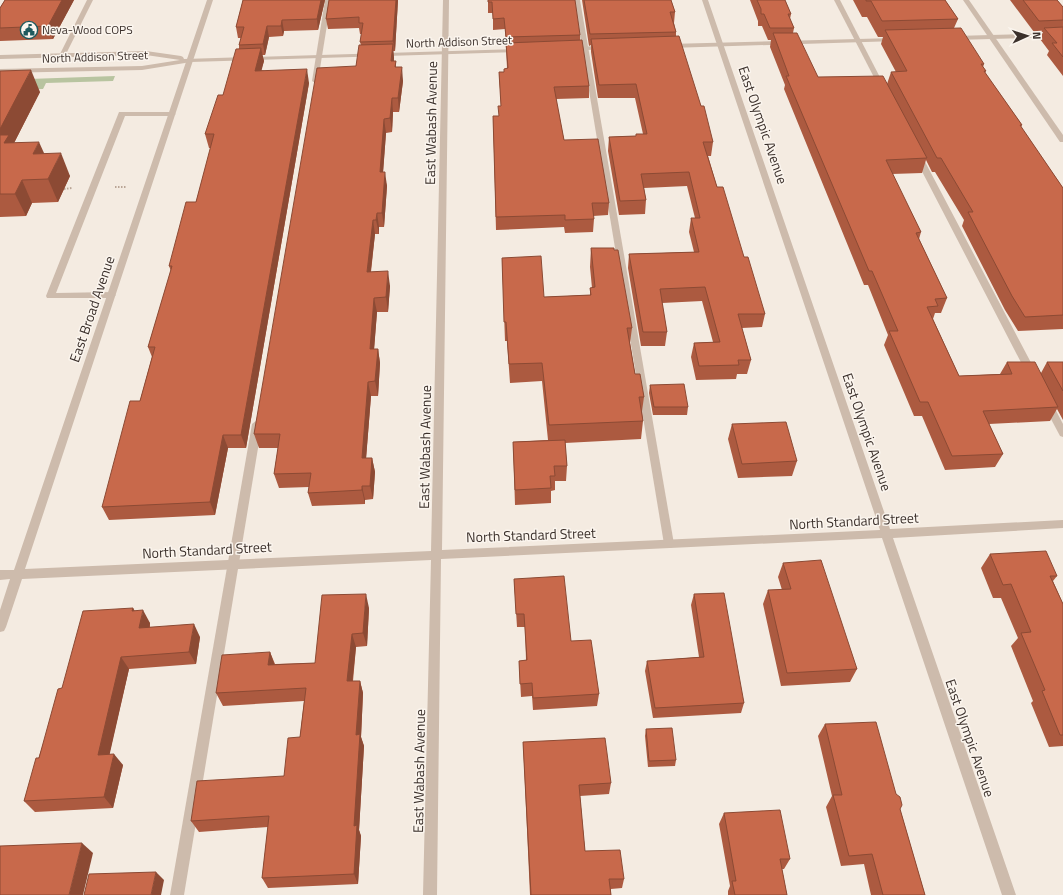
<svg xmlns="http://www.w3.org/2000/svg" width="1063" height="895" viewBox="0 0 1063 895" font-family="'Titillium Web',sans-serif">
	<style>
		.green { fill: #b8c4a0 }
		.lines { fill: none; stroke-linecap: round; stroke-linejoin: round }
		.path { stroke: #b9a596; stroke-width: 2; stroke-dasharray: 1.5 1.5; stroke-linecap: butt }
		.service { fill: #cdbbac; fill-rule: evenodd }
		.minor { fill: #cdbbac; fill-rule: evenodd }
		.tertiary { fill: #cdbbac; fill-rule: evenodd }
		.wall { fill: #ac5a40 }
		.shaded-wall { fill: #8c4a34 }
		.building { fill: #c8694b; stroke: #8c4a34 }
		.labels { text-anchor: middle; stroke-width: 3; stroke-linejoin: round; paint-order: stroke }
		.far-poi-label { font-size: 12px; fill: #3b302b; stroke: #fbf5ee; text-anchor: start }
		.far-street-label { font-size: 12px; fill: #3b302b; stroke: #fbf5ee }
		.street-label { font-size: 14px; fill: #3b302b; stroke: #fbf5ee }
	</style>
	<rect width="100%" height="100%" fill="#f4ebe1"/>
	<!-- green -->
	<path class="green" d="M115,76l-2,5 -67,2 -3,6 -43,1v-10z"/>
	<g class="lines">
		<!-- path -->
		<g class="path">
			<path d="M115,187h11"/>
			<path d="M64,189l8,-1"/>
		</g>
		<!-- service -->
		<g class="service">
			<path d="M87,0h6l-28,56 -5,1 -1,-1z"/>
			<path d="M325,0h6l-13,81 -3,2 -3,-2z"/>
			<path d="M574,0h6l94,544 -1,3 -4,1 -4,-1 -1,-3z"/>
			<path d="M834,0h6l45,87 -1,1 -5,-1z"/>
			<path d="M119,112h53l4,2 -4,2h-47l-69,177 56,-1 4,3 -4,3h-65l-1,-2z"/>
			<path d="M915,154h6l1,2 115,218 -2,2 -3,1 -5,-3 -113,-218z"/>
			<path d="M1048,400l3,1 12,23v13l-3,-1 -17,-32z"/>
			<path d="M257,420l5,4 -78,471h-14l82,-471z"/>
		</g>
		<!-- minor -->
		<g class="minor">
			<path d="M207,0h6l-188,569 406,-18 12,-551h6l-7,550 438,-20 -178,-530h6l182,529 173,-9v8l-170,10 123,357h-14l-120,-357 -441,21 -4,336h-14l8,-335 -409,19 -16,48 -2,4 -4,1v-22l10,-31 -10,1v-10h14z"/>
			<path d="M963,0h6l94,135v7h-3z"/>
		</g>
		<!-- tertiary -->
		<g class="tertiary">
			<path d="M1063,33v4l-108,3 -3,-2 3,-2z"/>
			<path d="M895,38l2,1v2l-228,7 -3,-2 3,-2z"/>
			<path d="M603,46l2,1v2l-36,2 -3,-2 3,-2z"/>
			<path d="M519,49l3,2 -1,1 -330,10 -49,8 -142,3v-4l142,-3 38,-6 -34,-5 -146,4v-4l146,-4 35,5 2,1 1,2z"/>
		</g>
	</g>
	<!-- wall -->
	<g class="wall">
		<path d="M5,0h69l-21,39 -53,2v-33z"/>
		<path d="M243,0h82l-7,30 -34,1 -1,5 -14,1 -4,18h-3l2,6 -3,9 48,13 -63,365h-18l-13,67 -106,5 -7,-13 38,-106 12,-44 -4,-10 23,-76 -2,-5 27,-64 15,-54h-2l-4,-14 18,-39 16,-46v-4l2,-7h-3l-2,-11z"/>
		<path d="M329,0h69l-3,51h-2l1,10h2v6l7,14 -4,31h-6l-1,20 -6,1 -3,39 4,14 -3,41h-5v7h-4l-4,38 19,14 -2,26h-11l-3,37h4l2,14 -2,33h-7l-5,62h6l3,14 -2,27 -8,1v4l-53,2 -4,-13 1,-6 -30,1 -5,-14 4,-26h-19l-5,-14 102,-368 5,-21 -1,-3 2,-8h-2l-1,-6 -31,1 -2,-10z"/>
		<path d="M488,0l92,35v5l9,46v12l-33,1 8,41 45,63 -1,12 -15,1 1,3 -1,13 -28,1 -1,-6 -68,3 -3,-114h6l2,-10 -2,-34h5l3,-4 -2,-39 -12,1v-17h-5z"/>
		<path d="M582,0h89l4,12 -1,11 2,9v4l37,106 -2,14h-3l9,31 48,127 -3,13 -20,1 9,32 -4,14h-10l-1,5 -40,1 -5,-23 3,-14 19,-1 -11,-41 -40,2 5,29 -2,14h-24l-13,-78 1,-14 65,-2 -5,-20 2,-14h4l-8,-32 -43,2 2,12 -1,14 -26,1 -11,-64 1,-14 27,-1v-2h7l-8,-36h-37l-7,-46v-7l-2,1z"/>
		<path d="M750,0h35l6,14 -1,5 4,9 -1,5 25,44 69,7 4,-12h5l-15,-28 2,-7h-5l-11,-20h-5l-9,-17h92l13,19 -4,9 30,36 -1,3 3,4 -1,2 37,52 -1,2 42,61v141l-45,2 -13,-21 -43,-84 2,-6 -29,-48h-3l-6,-12 -4,13 -30,1 29,58 -2,7 28,59 -6,15h-6l-2,6 26,57 41,-2 7,-12 34,11 6,-11h16v58l-6,-11 -7,12 -61,3 14,30 -8,13 -50,3 -23,-54h-8l-30,-71 4,-10 -20,-50h-4l-80,-196 1,-4 -15,-38 1,-7h-3l-6,-14h-4v-5z"/>
		<path d="M1010,0h47l6,7v69l-16,-21 2,-4 -9,-12 3,-7h-9z"/>
		<path d="M0,71l40,21 -26,51 31,11 25,22 -12,26 -26,1 -6,13 -26,1z"/>
		<path d="M591,248l41,80 -2,15 5,31 9,23 -2,14 1,10 -2,18 -76,4 2,23 -1,15h-11v9l-4,1v12l-36,2 -2,-63 35,-2 -6,-59 -32,2 -3,-42h-2l-3,-83 42,39 46,-2v-7h2l-2,-21z"/>
		<path d="M650,385l38,22 -1,8h-34l-4,-22z"/>
		<path d="M732,424l65,37 -5,15 -54,2 -10,-39z"/>
		<path d="M990,554l67,22 -4,5 10,23v142l-14,1 -18,-44 2,-2 -22,-55 7,-8 -17,-40h-8l-12,-30z"/>
		<path d="M783,563l74,106 -7,13 -69,4 -18,-82 5,-14h14l-4,-13z"/>
		<path d="M514,579l57,62 28,53 -2,12 -64,4 -1,-14 -11,1 -2,-36 7,-1 -1,-33h-8z"/>
		<path d="M694,594l50,109 -3,10 -88,5 -8,-47 2,-10 52,-4 -8,-52z"/>
		<path d="M133,608l1,3 16,12v4l50,10 -4,27 -67,5 -20,86 14,10 -10,43 -78,4 -11,-11 38,-113z"/>
		<path d="M369,608l-2,38 -11,1 -3,34h7l3,12 -2,44 3,9 -5,84 2,6 -3,48 -90,4 -6,-10 6,-51 -69,5 -8,-11 93,-45 16,-39 4,-36 -81,5 -7,-13 54,-41 5,12 40,-1z"/>
		<path d="M825,724l75,85 25,86h-54l-7,-31 -23,2 -15,-59 6,-11 -14,-60z"/>
		<path d="M646,729l30,31 -1,6 -27,1 -3,-31z"/>
		<path d="M523,742l88,41 -2,11 -29,2 5,55 39,28 -2,9 -11,1v6h-81z"/>
		<path d="M724,813l66,46 -6,10h-2l5,26h-59v-4l2,-5 -11,-62z"/>
	</g>
	<!-- shaded-wall -->
	<g class="shaded-wall">
		<path d="M62,0h12l-21,39 -5,-13z"/>
		<path d="M321,0h4l-7,30 -1,-11z"/>
		<path d="M396,0h2l-3,51 -2,-10z"/>
		<path d="M282,20l2,11 -1,5 -2,-10z"/>
		<path d="M267,26l2,11 -4,18 -2,-11z"/>
		<path d="M393,44l1,14 -1,17 -2,-14z"/>
		<path d="M261,48l3,13 -6,23 -3,-13z"/>
		<path d="M402,67l1,14 -4,31 -1,-14z"/>
		<path d="M307,69l2,14 -63,365 -5,-13z"/>
		<path d="M31,70l9,22 -27,53 -13,-1v-15z"/>
		<path d="M392,98l1,14 -1,20 -2,-14z"/>
		<path d="M384,119l2,14 -4,53 -2,-14z"/>
		<path d="M39,142l10,22 -16,-10z"/>
		<path d="M61,153l9,23 -12,26 -10,-23z"/>
		<path d="M385,172l2,14 -3,41 -2,-14z"/>
		<path d="M22,180l10,23 -6,13 -11,-22z"/>
		<path d="M377,213l2,14v7l-3,-14z"/>
		<path d="M373,220l2,14 -6,52 -2,-14z"/>
		<path d="M388,271l2,15 -2,26 -2,-15z"/>
		<path d="M374,298l3,14 -4,51 -3,-14z"/>
		<path d="M378,349l2,14 -2,33 -3,-15z"/>
		<path d="M368,382l3,14 -6,76 -3,-14z"/>
		<path d="M223,435l5,13 -13,67 -5,-13z"/>
		<path d="M372,458l3,14 -2,27 -3,-13z"/>
		<path d="M362,486l3,14v4l-3,-14z"/>
		<path d="M366,594l3,14 -2,38 -4,-13z"/>
		<path d="M133,608l8,13 2,-11 7,13 -3,17 -8,-12 -7,-17z"/>
		<path d="M194,624l6,13 -4,27 -7,-12z"/>
		<path d="M352,634l4,13 -5,47 -4,-13z"/>
		<path d="M270,652l5,14 -7,-1z"/>
		<path d="M121,657l8,12 -22,97 -9,-11z"/>
		<path d="M360,681l3,12 -2,44 3,9 -5,84 2,6 -3,48 -4,-10v-48l2,-91z"/>
		<path d="M114,754l9,11 -10,43 -9,-11z"/>
		<path d="M82,843l11,10 -10,42h-14z"/>
		<path d="M156,872l8,8 -3,15h-10z"/>
	</g>
	<!-- building -->
	<g class="building">
		<path d="M5,0h57l-14,26 -48,2v-20z"/>
		<path d="M243,0h78l-4,19 -35,1 -1,6h-14l-4,18 -24,1 5,-18h-8z"/>
		<path d="M329,0h67l-3,41 -33,1 3,-19h-4v-6l-33,2z"/>
		<path d="M488,0h87l5,35 -74,2 -2,-19 -11,1 -1,-17h-4z"/>
		<path d="M584,0h87l4,12h-5l6,20 -86,2z"/>
		<path d="M757,0h28l6,14h-3l6,14h-24l-6,-14h-3v-5z"/>
		<path d="M866,0h79l13,19 -76,2 -11,-20h-5z"/>
		<path d="M1023,0h34l6,7v13l-24,1z"/>
		<path d="M1063,27v30l-11,-14h5l-13,-15z"/>
		<path d="M961,28l23,36h-3l5,7h-2l38,54h-2l43,63v127l-38,2 -13,-21 -44,-84h5l-32,-54h-4l-46,-86 16,-1 -22,-41z"/>
		<path d="M773,33h24l21,44 65,-1 44,82 -41,2 35,72 -5,1 31,65 -12,1 3,7 -11,1 32,69 53,-2 -5,-12h28l23,45 -75,4 20,43 -51,2 -24,-54h-8l-31,-71h9l-26,-60h-3l-83,-195h3z"/>
		<path d="M679,36l22,70h3l9,36h-10l14,45h6l21,70h4l17,57h-27l13,46h-13l1,5 -40,1 -5,-23 26,-1 -15,-55 -45,2 7,43h-24l-14,-78 70,-2 -8,-34h9l-11,-46 -48,2 5,26 -26,1 -11,-64 27,-1v-2h11l-11,-50 -37,1 -8,-46z"/>
		<path d="M582,40l7,46 -35,1 10,53 34,-1 11,64h-17l2,16 -29,1v-5l-69,2 -3,-101h6l-1,-10h3l-2,-34h5v-3l4,-1 -2,-25z"/>
		<path d="M393,44l-2,17h5l-1,6h7l-4,31h-6l-2,20 -6,1 -4,53h5l-3,41h-5l-1,7h-3l-6,52 21,-1 -2,26 -12,1 -4,51h8l-3,32 -7,1 -6,76h10l-2,28h-8v4l-54,3 3,-20 -37,1 6,-40h-26l63,-366 39,-2 3,-21z"/>
		<path d="M261,48l-6,23 52,-2 -66,366h-18l-13,67 -108,5 28,-106h10l15,-54h-7l24,-81h-3l17,-64h10l18,-68h-9l13,-39h5l13,-46z"/>
		<path d="M31,70l-31,59v-58z"/>
		<path d="M0,135h9l-5,8 35,-1 -6,12 28,-1 -13,26 -26,1 -7,14h-15z"/>
		<path d="M591,248h23v2h4l14,78h-5l8,46h5l4,23h-5l4,24 -94,4 -7,-62 -33,1 -3,-42h-2l-2,-64 39,-2 3,41 47,-2 -1,-7 5,-1z"/>
		<path d="M1047,362h16v29z"/>
		<path d="M684,384l4,23h-34l-4,-22z"/>
		<path d="M786,422l11,39 -55,3 -10,-40z"/>
		<path d="M565,440l2,26h-13l1,10h-5l1,12 -36,2 -2,-48z"/>
		<path d="M1046,551l11,25h-7l13,28v131h-3l-18,-44 3,-1 -24,-57 10,-1 -20,-48 -8,1 -13,-31z"/>
		<path d="M821,560l36,109 -70,4 -19,-83 23,-1 -8,-26z"/>
		<path d="M564,576l7,65 20,-1 8,54 -66,4 -1,-15 -12,1 -1,-23 8,-1 -3,-46h-8l-2,-35z"/>
		<path d="M724,593l20,110 -89,5 -8,-47 57,-4 -10,-63z"/>
		<path d="M366,594l-3,39 -11,1 -5,47h13l-4,54 4,-1 -6,92 3,-1 -3,49 -92,4 7,-62 -78,5 6,-40 87,-5 4,-38 12,-1 6,-49 -90,5 6,-38 48,-3 -2,13 47,-2 7,-68z"/>
		<path d="M133,608l-1,3 11,-1 -4,18 55,-4 -5,28 -68,5 -23,98 16,-1 -10,43 -80,4 12,-43h3l19,-69 4,-1 21,-77z"/>
		<path d="M876,722l20,72 4,3 2,8 -2,4 25,86h-42l-11,-41 -23,2 -16,-61h9l-17,-71z"/>
		<path d="M672,728l4,32 -27,1 -3,-32z"/>
		<path d="M605,738l6,45 -32,2 6,66 35,-1 4,29h-15l2,16h-80l-8,-153z"/>
		<path d="M780,810l10,49h-10l7,36h-52l-3,-14h4l-12,-68z"/>
		<path d="M82,843l-13,52h-69v-49z"/>
		<path d="M156,872l-5,23h-67l5,-21z"/>
	</g>
	<!-- icons -->
	<defs>
		<symbol id="civic-ring" viewBox="-11 -11 22 22"><circle r="9.5" fill="#fbf5ee" stroke="#1f5a5e" stroke-width="1.5"/><path d="M-.6-6.5H3V-4.5H.6V-3L4-1V1h2V6H-6V1h2V-1L-.6-3ZM-1.2 2.5V6h2.4V2.5Z" fill="#1f5a5e"/></symbol>
	</defs>
	<g fill-rule="evenodd">
		<use href="#civic-ring" x="19" y="20" width="20" height="20"/>
	</g>
	<g class="labels">
		<!-- far-poi labels -->
		<g class="far-poi-label">
			<text x="42" y="34">Neva-Wood COPS</text>
		</g>
		<!-- far-street labels -->
		<g class="far-street-label">
			<text transform="translate(459 42) rotate(-2)" y="4">North Addison Street</text>
			<text transform="translate(95 57) rotate(-2)" y="4">North Addison Street</text>
		</g>
		<!-- street labels -->
		<g class="street-label">
			<text transform="translate(431 123) rotate(-89)" y="5">East Wabash Avenue</text>
			<text transform="translate(763 125) rotate(71)" y="5">East Olympic Avenue</text>
			<text transform="translate(92 309) rotate(-71)" y="5">East Broad Avenue</text>
			<text transform="translate(867 432) rotate(71)" y="5">East Olympic Avenue</text>
			<text transform="translate(425 447) rotate(-89)" y="5">East Wabash Avenue</text>
			<text transform="translate(854 521) rotate(-3)" y="5">North Standard Street</text>
			<text transform="translate(531 535) rotate(-2)" y="5">North Standard Street</text>
			<text transform="translate(207 550) rotate(-3)" y="5">North Standard Street</text>
			<text transform="translate(970 738) rotate(71)" y="5">East Olympic Avenue</text>
			<text transform="translate(419 771) rotate(-89)" y="5">East Wabash Avenue</text>
		</g>
	</g>
	<!-- north arrow -->
	<g transform="translate(1027 36) rotate(87)" stroke="#fbf5ee" stroke-width="3" paint-order="stroke">
	<path d="M0-3L7 15L0 10L-7 15Z" fill="#3b302b"/>
	<text y="-6" font-size="11" font-weight="bold" text-anchor="middle" fill="#3b302b">N</text>
	</g>
</svg>
